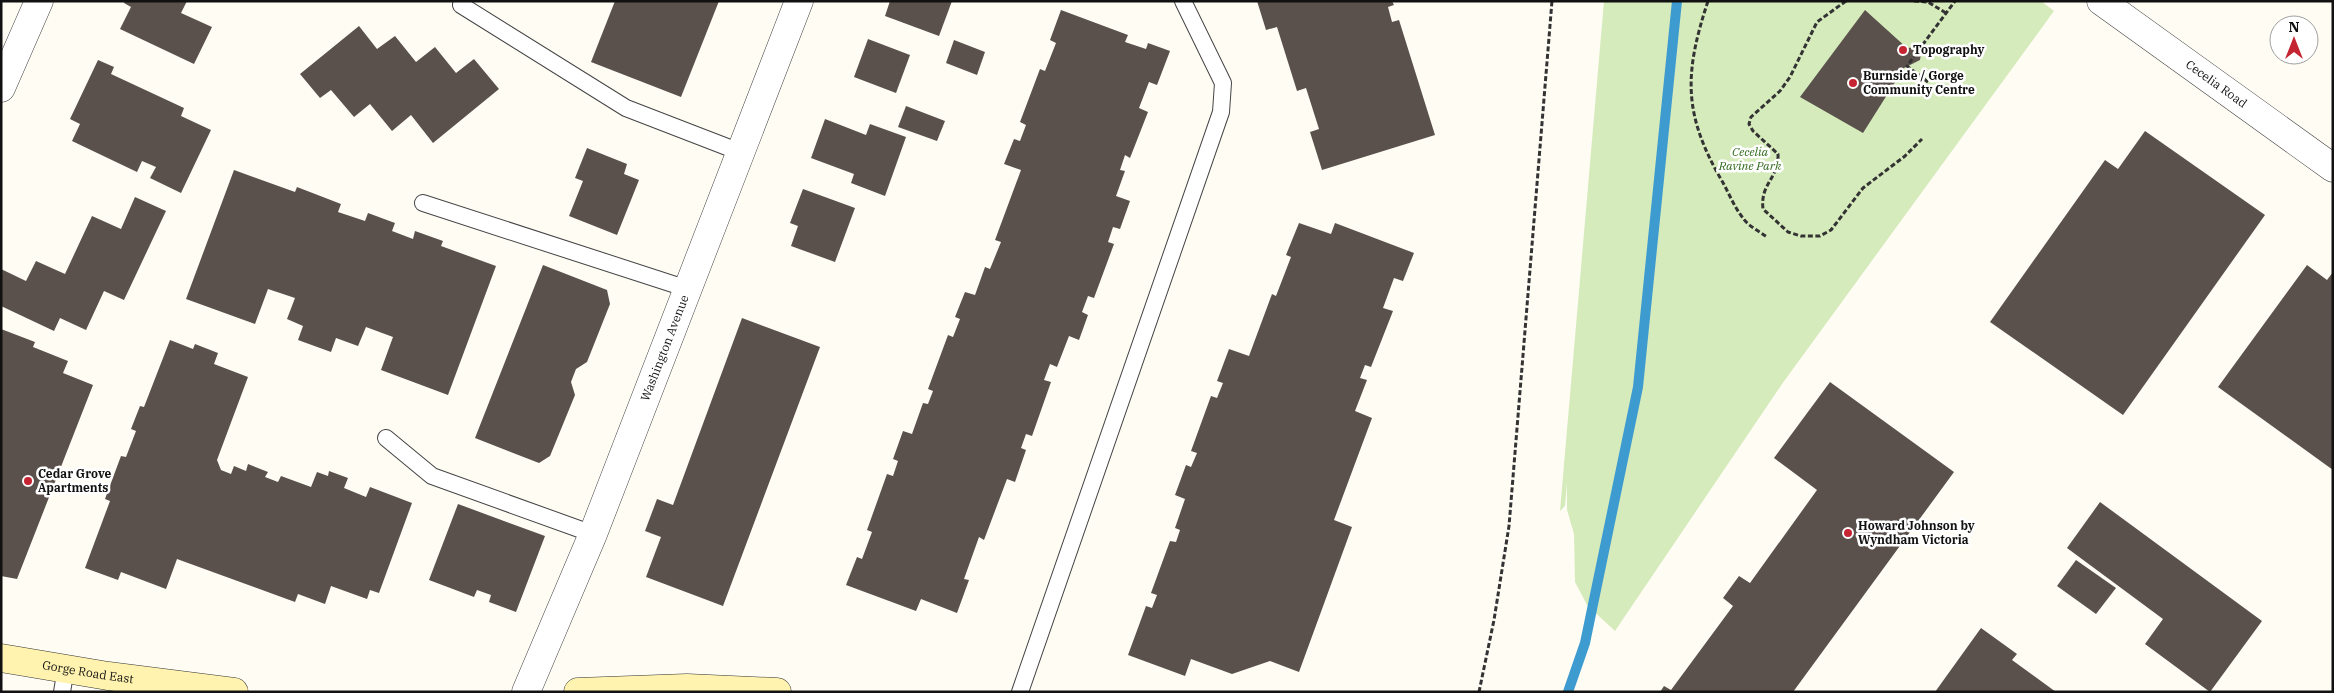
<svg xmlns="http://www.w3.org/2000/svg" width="2334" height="693" viewBox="0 0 2334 693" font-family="'IBM Plex Serif',serif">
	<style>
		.green { fill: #d6ebbc }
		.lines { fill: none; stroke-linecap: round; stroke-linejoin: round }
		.stream { stroke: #3d9bd0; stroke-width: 10 }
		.building { fill: #5a514c }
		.service-casing { stroke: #444; stroke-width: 18 }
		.minor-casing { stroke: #444; stroke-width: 29 }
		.secondary-casing { stroke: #333; stroke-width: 29 }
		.path { stroke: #333; stroke-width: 3; stroke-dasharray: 5 2.5; stroke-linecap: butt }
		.service { stroke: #fff; stroke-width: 16 }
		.minor { stroke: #fff; stroke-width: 28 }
		.secondary { stroke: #fff3af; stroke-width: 28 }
		.poi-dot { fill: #c52432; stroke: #fff; stroke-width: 2 }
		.labels { text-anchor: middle; stroke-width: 5; stroke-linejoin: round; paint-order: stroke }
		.poi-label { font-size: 12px; font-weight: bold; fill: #111; stroke: #fff; text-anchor: start }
		.street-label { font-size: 12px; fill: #111; stroke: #fff }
		.park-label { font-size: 12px; font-style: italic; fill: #316b1e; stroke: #fff }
	</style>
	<rect width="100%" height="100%" fill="#fffcf4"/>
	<!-- green -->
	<path class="green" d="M1604,1h437l13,10 -272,373 -167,247 -28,-26 -12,-23 -1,-48 -7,-24v-27l-2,23 -5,5z"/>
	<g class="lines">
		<!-- stream -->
		<path class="stream" d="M1568,692l17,-49 53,-256 39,-386"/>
	</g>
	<!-- building -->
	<g class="building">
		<path d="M125,1h62l-6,12 31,14 -18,37 -74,-35 11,-22 -7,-4z"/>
		<path d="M615,1h104l-38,96 -90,-35z"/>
		<path d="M890,1h62l-13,35 -54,-20z"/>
		<path d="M1257,1h135l2,4 -6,2 4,15 7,-2 36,115 -113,35 -12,-38 9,-3 -13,-41 -9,3 -20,-64 -11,3z"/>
		<path d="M1061,10l67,25 -3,7 21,7 2,-6 22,8 -13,34 -8,-3 -10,26 9,4 -18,46 -5,-3 -5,15 5,1 -9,25 14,5 -10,28 -7,-2 -5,15 6,2 -20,54 -6,-2 -6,16 6,3 -9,25 -10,-4 -12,31 -7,-3 -6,16 7,2 -19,54 -6,-2 -5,14 5,2 -11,32 -8,-3 -23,61 -5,-3 -15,42 5,1 -12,33 -36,-14 -5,12 -70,-26 11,-28 5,2 10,-27 -5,-2 20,-56 6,2 5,-15 -5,-2 10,-28 9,3 11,-31 5,1 5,-13 -5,-2 20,-54 5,2 7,-18 -5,-2 10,-25 10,3 10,-28 5,2 11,-27 -6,-2 26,-70 -17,-6 10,-25 6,2 6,-16 -6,-3 20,-53 5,2 11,-28 -6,-3z"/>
		<path d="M1865,10l42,38 10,-1 4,6 -1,7 -16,8 -41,65 -63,-36z"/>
		<path d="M359,26l18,23 18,-13 21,26 19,-15 21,26 18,-14 25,30 -66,54 -22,-28 -19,16 -22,-27 -16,13 -23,-27 -11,8 -20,-24z"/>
		<path d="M868,39l42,16 -14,38 -42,-16z"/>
		<path d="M954,40l31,12 -8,23 -31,-12z"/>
		<path d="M98,60l16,7 -3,7 73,34 -3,8 30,14 -30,63 -31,-15 6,-11 -14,-6 -5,11 -65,-31 8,-17 -10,-5z"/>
		<path d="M906,106l39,15 -8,20 -39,-14z"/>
		<path d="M825,119l41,16 4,-11 36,13 -21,59 -34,-13 3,-9 -43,-16z"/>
		<path d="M2145,131l120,84 -142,200 -133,-93 115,-162 13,9z"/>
		<path d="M587,148l40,16 -3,10 15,6 -22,55 -48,-19 14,-35 -8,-3z"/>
		<path d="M234,170l61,22 2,-5 44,17 -3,8 27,9 3,-8 27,10 -3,8 21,8 2,-8 28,10 -2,5 55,20 -48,129 -67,-25 12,-33 -27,-10 -8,19 -22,-8 -5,14 -33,-12 5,-14 -16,-7 8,-21 -27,-9 -13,35 -69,-25z"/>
		<path d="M803,189l52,19 -20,54 -44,-16 7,-20 -8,-3z"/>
		<path d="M135,197l31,14 -42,89 -20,-9 -18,39 -26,-12 -6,13 -53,-25v-37l25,12 10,-20 29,13 27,-58 29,13z"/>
		<path d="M1299,223l32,11 4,-11 79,30 -11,28 -9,-3 -11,30 10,3 -22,56 -6,-2 -5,13 7,2 -12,31 17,7 -38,102 18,7 -53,145 -29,-11 -38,13 -41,-15 -6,17 -57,-21 18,-49 6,2 5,-13 -6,-2 19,-52 6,1 4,-12 -5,-2 10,-29 -10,-4 11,-30 5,2 6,-14 -6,-2 20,-55 6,2 6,-15 -6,-2 12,-32 20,7 23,-62 4,2 15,-39 -5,-2z"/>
		<path d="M543,265l64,25 3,14 -23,58 -11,7 -5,13 4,13 -25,61 -11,7 -64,-25z"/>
		<path d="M2307,265l20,15 6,-8v198l-115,-83z"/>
		<path d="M742,318l78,29 -97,259 -77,-29 15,-40 -16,-6 12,-32 16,6z"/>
		<path d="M1,329l34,13 -2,5 35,14 -5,12 30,12 -76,194 -16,-3z"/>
		<path d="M170,340l23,9 2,-5 23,9 -4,11 34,13 -31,83 4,10 10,4 3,-8 12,5 2,-7 20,8 -3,5 13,5 3,-6 30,11 6,-15 11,4 1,-5 19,7 -4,10 22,9 4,-10 42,16 -33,90 -9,-3 -3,9 -36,-13 -6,18 -27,-10 -3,8 -118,-43 -11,30 -45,-17 -3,8 -33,-12 25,-67 -5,-2 16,-43 5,1 10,-26 -5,-2 9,-23 4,1z"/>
		<path d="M1830,382l124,90 -161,220h-133l4,-6 7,4 62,-84 -10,-8 16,-22 11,7 67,-93 -43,-32z"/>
		<path d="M2100,502l162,119 -52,71 -65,-48 18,-25 -96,-71z"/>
		<path d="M458,504l87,32 -29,76 -27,-10 2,-7 -14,-5 -3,7 -45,-17z"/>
		<path d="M2076,560l40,28 -20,26 -39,-28z"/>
		<path d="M1981,628l36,26 -5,6 44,32h-121z"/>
	</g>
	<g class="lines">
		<defs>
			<g id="service">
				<path d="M461,5l165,103 114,44"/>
				<path d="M423,203l265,86"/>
				<path d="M386,438l46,38 161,58"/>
				<path d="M62,692l4,-24"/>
				<path d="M1020,692l201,-580 2,-29 -40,-82"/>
			</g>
			<g id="minor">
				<path id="s1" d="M2101,1l232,167"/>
				<path d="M1,88l38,-87"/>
				<path id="s2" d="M526,692l67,-158 206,-533"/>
			</g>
			<g id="secondary">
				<path id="s3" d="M1,658l107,18 126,16"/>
				<path d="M578,692l109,-4 90,4"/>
			</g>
		</defs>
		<!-- service casing -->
		<use href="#service" class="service-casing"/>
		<!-- minor casing -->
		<use href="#minor" class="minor-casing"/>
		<!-- secondary casing -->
		<use href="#secondary" class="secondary-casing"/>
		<!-- path -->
		<g class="path">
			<path d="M1708,1c-24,73 -25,113 14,180 7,12 12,26 21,37 5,8 16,13 24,19"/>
			<path d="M1846,1l-29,21 -27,55 -10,14 -29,26 -2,7 4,7 25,23c1,25 -18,29 -15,55l25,23 13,4h19l11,-6 32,-42 42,-32 17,-17"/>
			<path d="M1914,1l14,1 18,11"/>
			<path d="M1928,82l-21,-16 48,-65"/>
			<path d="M1479,692l15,-72 15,-94 43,-525"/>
		</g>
		<!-- service -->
		<use href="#service" class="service"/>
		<!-- minor -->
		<use href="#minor" class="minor"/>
		<!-- secondary -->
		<use href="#secondary" class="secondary"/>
	</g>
	<!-- markers -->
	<g class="poi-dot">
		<circle cx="1903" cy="50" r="5"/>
		<circle cx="1853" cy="83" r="5"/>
		<circle cx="28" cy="481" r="5"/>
		<circle cx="1848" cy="533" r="5"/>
	</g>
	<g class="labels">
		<!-- poi labels -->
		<g class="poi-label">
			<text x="1913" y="54">Topography</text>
			<text x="1863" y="80">Burnside / Gorge<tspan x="1863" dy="14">Community Centre</tspan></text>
			<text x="38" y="478">Cedar Grove<tspan x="38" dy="14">Apartments</tspan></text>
			<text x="1858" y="530">Howard Johnson by<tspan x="1858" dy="14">Wyndham Victoria</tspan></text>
		</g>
		<!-- street labels -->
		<g class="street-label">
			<text dy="4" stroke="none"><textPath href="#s1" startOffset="142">Cecelia Road</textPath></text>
			<text dy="4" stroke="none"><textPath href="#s2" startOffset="371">Washington Avenue</textPath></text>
			<text dy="4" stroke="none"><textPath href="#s3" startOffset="88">Gorge Road East</textPath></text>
		</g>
		<!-- park labels -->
		<g class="park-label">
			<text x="1750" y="156">Cecelia<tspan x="1750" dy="14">Ravine Park</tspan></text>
		</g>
	</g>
	<!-- border -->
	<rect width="2334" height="693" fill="none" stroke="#111111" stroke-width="5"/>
	<!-- north arrow -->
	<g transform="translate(2294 40)"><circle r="24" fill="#ffffff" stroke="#a0a0a0"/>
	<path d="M0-4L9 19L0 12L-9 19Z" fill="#c52432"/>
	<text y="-8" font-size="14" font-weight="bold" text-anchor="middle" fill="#111111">N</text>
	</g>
</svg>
